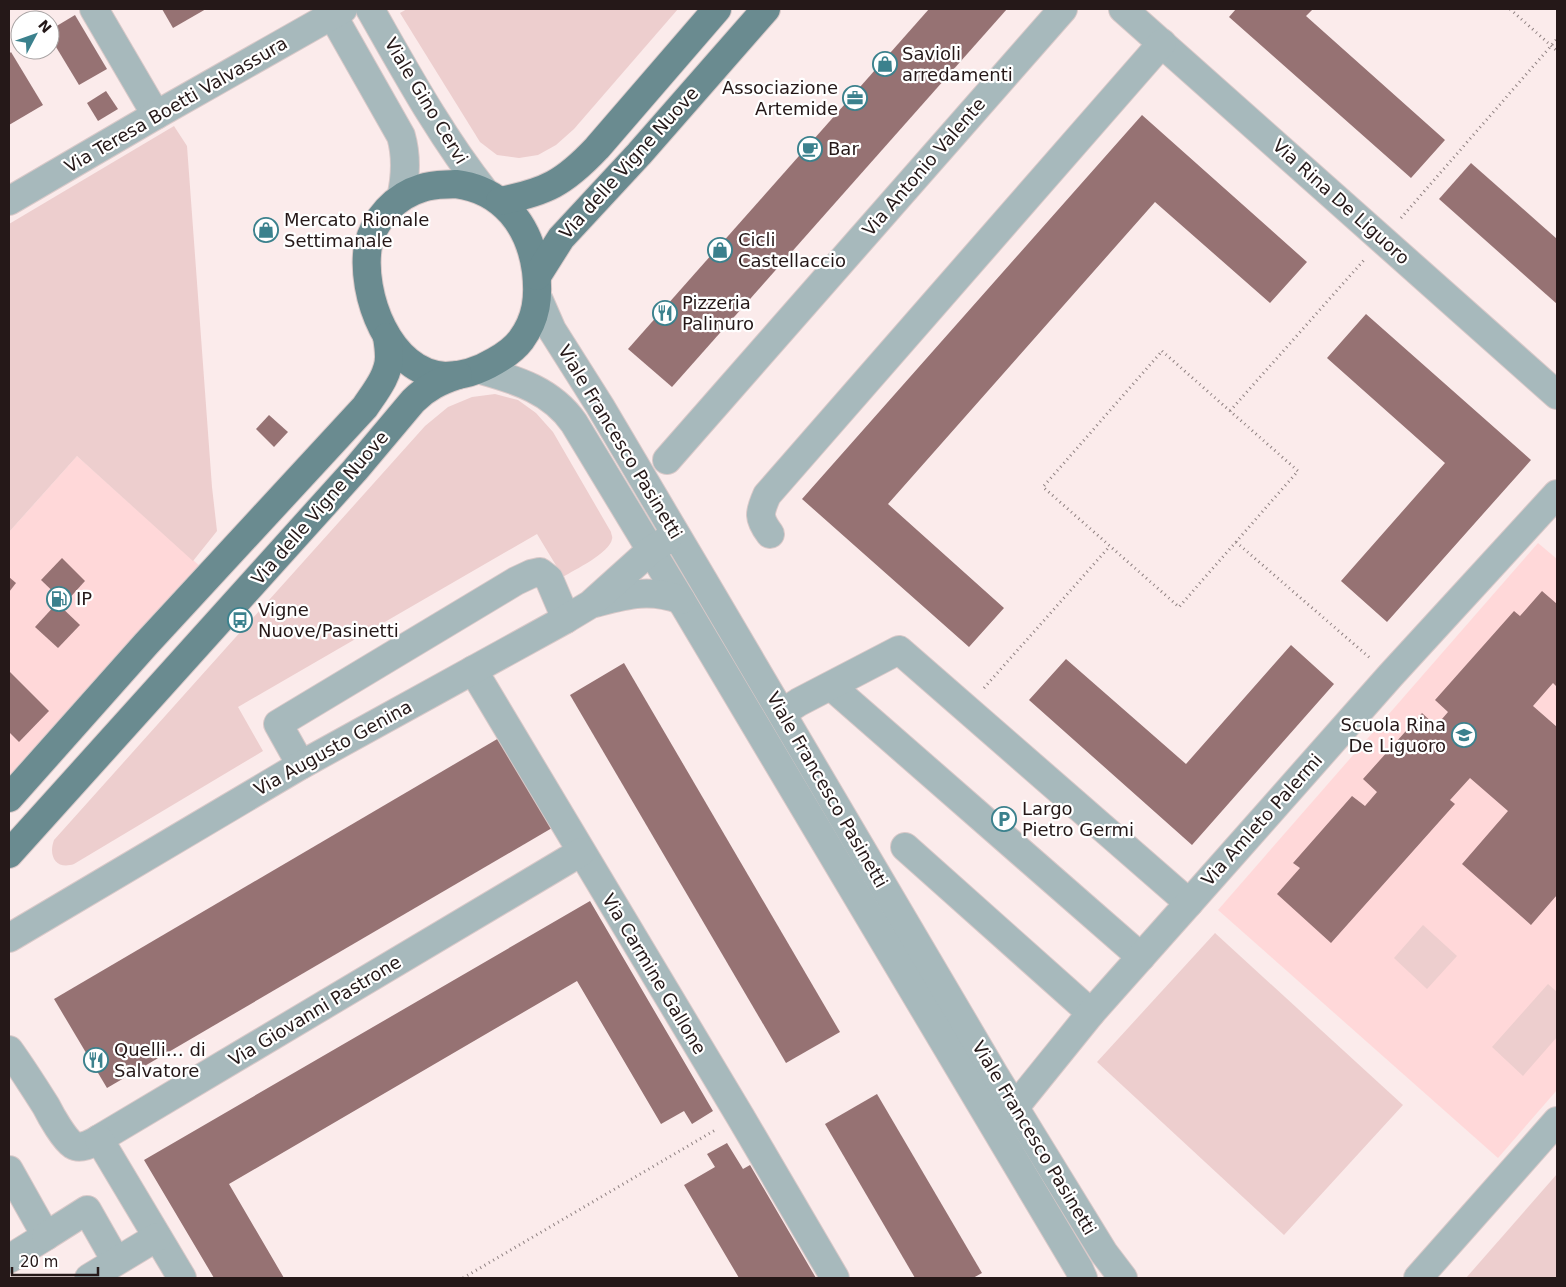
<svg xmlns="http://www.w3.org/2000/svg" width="1566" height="1287" viewBox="0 0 1566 1287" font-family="'DejaVu Sans',sans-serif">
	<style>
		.built { fill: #ffd8d9 }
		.green { fill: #edcece }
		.building { fill: #967273 }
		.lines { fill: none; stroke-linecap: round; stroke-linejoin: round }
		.minor-casing { stroke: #d9c9c9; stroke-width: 30 }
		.major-casing { stroke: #d9c9c9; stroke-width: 30 }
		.path { stroke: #8f8181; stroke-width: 3; stroke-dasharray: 1 4; stroke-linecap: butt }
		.minor { stroke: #a7b9bc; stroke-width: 28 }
		.major { stroke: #6a8b90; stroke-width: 28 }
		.labels { text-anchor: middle; stroke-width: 4.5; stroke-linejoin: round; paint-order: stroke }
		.poi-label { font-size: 18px; fill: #251818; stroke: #fff; text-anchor: start }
		.street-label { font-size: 18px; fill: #251818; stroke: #fff }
	</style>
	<rect width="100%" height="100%" fill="#fbebeb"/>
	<!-- built -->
	<g class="built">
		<path d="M77,456l126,113 -194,216v-253z"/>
		<path d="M1538,543l19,16v531l-59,68 -280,-248z"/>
	</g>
	<!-- green -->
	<g class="green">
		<path d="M407,9h271l-104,120 -18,16 -18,10 -19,3 -22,-3 -17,-13 -80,-129z"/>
		<path d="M174,126l13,20 25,341 5,44 -24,30 -116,-105 -68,76v-308z"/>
		<path d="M495,394l23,6 18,13 17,19 58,100c0,2 2,5 1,7 -2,14 -38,31 -49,38l-26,-43 -299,173 25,44 -189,113c-18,6 -26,-8 -20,-24l371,-414 23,-19 24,-10z"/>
		<path d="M1423,925l34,31 -30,33 -33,-31z"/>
		<path d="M1215,933l188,172 -119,130 -187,-173z"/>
		<path d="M1548,984l9,8v45l-34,39 -31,-29z"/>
		<path d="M1557,1174v104h-91z"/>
	</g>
	<!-- building -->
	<g class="building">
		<path d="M162,9h44l-33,19z"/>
		<path d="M929,9h78l-335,378 -44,-38z"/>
		<path d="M1236,9h77l-7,7 139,124 -34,38 -182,-161z"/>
		<path d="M75,15l32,54 -28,16 -29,-48v-7z"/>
		<path d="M11,52l32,53 -34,20v-71z"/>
		<path d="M106,91l12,18 -20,12 -11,-18z"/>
		<path d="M1142,115l165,147 -37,41 -115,-101 -267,302 116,104 -35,39 -167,-148z"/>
		<path d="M1471,163l86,76v65l-118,-105z"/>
		<path d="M1366,314l165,146 -144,162 -46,-41 104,-118 -118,-105z"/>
		<path d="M269,415l19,17 -14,15 -18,-18z"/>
		<path d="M62,558l23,23 -20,22 -24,-23z"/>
		<path d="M9,577l7,6 -7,9z"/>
		<path d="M1542,591l15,13v83l-4,-4 -20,23 24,21v168l-26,30 -69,-61 46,-53 -38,-33 -20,22 5,4 -124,139 -54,-49 23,-26 -7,-5 59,-67 13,10 12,-14 -14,-13 59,-66 14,13 12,-14 -13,-12 79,-89 6,5z"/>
		<path d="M57,603l23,22 -22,23 -23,-21z"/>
		<path d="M1291,645l43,39 -142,161 -163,-145 37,-41 120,105z"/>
		<path d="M624,663l216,369 -54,31 -216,-368z"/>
		<path d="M9,671l40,40 -30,31 -10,-10z"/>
		<path d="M499,738l53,90 -445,260 -53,-89z"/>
		<path d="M590,901l123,210 -21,13 -8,-13 -23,13 -84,-143 -348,203 55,94h-70l-70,-118z"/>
		<path d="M877,1094l105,179 -9,5h-58l-90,-154z"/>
		<path d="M727,1143l16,26 7,-4 66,113h-77l-55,-93 31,-18 -8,-13z"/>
	</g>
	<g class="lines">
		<defs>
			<g id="minor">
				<path d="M94,9l62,106"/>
				<path d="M329,9l72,127c6,21 5,40 0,62"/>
				<path d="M370,9c36,63 70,126 115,183"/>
				<path d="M1123,9l434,386"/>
				<path d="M9,201l147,-86 187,-106"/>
				<path d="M538,298l14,32 48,76 100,169 294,499 110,179 19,25"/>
				<path d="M481,370c36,10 71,21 93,53l107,177 398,669 4,9"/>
				<path d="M667,460l396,-451"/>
				<path d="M770,534c-12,-16 -11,-21 -3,-39l395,-452"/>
				<path d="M595,603c31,-8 54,-15 86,-3"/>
				<path d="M473,670l267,446 95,162"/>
				<path d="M831,686l310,271"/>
				<path d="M782,713l17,-11 100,-52 290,253"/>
				<path d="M301,765l-23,-41 238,-143 15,-7 9,-2 9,7 17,40"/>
				<path d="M905,847l186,166"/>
				<path d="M9,938l292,-173 265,-146 25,-15 60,-54 16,-10"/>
				<path d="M9,1050c13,18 25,37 37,56 5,10 18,33 27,39 8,5 19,-2 26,-6l482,-287"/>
				<path d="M1015,1107l76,-94 98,-110 201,-227 167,-182"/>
				<path d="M99,1139l83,139"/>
				<path d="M9,1170l37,66 -37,23"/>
				<path d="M46,1236l41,-26 29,51"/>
				<path d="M89,1278l68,-41"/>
				<path d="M1418,1278l139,-157"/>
			</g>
			<g id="major">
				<path d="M456,184c47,6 74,42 80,87 3,26 1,47 -15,69 -6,8 -17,16 -26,21 -15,9 -32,15 -50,15 -56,-3 -85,-82 -77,-130 6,-27 27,-50 54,-58 11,-4 23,-3 34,-4z"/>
				<path d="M500,201c46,-9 64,-18 97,-53l120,-139"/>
				<path d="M537,276l24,-38 78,-84 127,-145"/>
				<path d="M9,798l137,-154 219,-237c10,-15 24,-32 24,-50 0,-7 -1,-14 -2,-20"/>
				<path d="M9,854l346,-384 58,-69c14,-14 27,-20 45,-26"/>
			</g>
		</defs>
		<!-- minor casing -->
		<use href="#minor" class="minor-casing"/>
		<!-- major casing -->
		<use href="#major" class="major-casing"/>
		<!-- path -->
		<g class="path">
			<path d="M1510,9l47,42"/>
			<path d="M1401,218l156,-179"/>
			<path d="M1162,351l136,120 -119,136 -136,-120z"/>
			<path d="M1230,411l134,-151"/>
			<path d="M1236,542l134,116"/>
			<path d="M984,688l126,-142"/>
			<path d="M463,1278l254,-149"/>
		</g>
		<!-- minor -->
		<use href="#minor" class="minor"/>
		<!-- major -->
		<use href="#major" class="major"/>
	</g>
	<!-- icons -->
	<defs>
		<symbol id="shop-ring" viewBox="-11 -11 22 22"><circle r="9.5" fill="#fff" stroke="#3b818d" stroke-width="1.5"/><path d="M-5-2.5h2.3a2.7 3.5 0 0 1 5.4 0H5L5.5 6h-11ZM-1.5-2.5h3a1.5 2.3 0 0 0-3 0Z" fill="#3b818d"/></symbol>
		<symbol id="office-ring" viewBox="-11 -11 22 22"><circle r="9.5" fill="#fff" stroke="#3b818d" stroke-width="1.5"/><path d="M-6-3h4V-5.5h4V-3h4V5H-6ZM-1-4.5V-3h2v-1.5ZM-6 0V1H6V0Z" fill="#3b818d"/></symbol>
		<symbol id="cafe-ring" viewBox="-11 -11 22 22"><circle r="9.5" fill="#fff" stroke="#3b818d" stroke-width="1.5"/><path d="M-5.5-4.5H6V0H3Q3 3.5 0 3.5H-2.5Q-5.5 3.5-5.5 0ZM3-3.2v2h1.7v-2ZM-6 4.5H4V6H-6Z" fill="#3b818d"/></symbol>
		<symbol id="restaurant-ring" viewBox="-11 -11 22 22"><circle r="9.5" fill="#fff" stroke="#3b818d" stroke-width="1.5"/><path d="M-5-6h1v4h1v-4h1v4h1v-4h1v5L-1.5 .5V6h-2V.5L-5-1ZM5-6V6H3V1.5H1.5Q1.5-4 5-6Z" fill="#3b818d"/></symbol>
		<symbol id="fuel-ring" viewBox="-11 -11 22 22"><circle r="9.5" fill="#fff" stroke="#3b818d" stroke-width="1.5"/><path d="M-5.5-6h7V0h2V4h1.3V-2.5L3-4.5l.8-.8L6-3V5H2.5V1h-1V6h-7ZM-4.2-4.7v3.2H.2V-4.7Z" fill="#3b818d"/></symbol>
		<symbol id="bus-ring" viewBox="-11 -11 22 22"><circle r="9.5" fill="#fff" stroke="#3b818d" stroke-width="1.5"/><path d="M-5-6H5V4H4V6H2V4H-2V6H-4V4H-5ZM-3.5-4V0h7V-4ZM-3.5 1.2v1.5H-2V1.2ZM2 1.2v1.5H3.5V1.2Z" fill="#3b818d"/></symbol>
		<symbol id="school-ring" viewBox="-11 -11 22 22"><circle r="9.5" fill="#fff" stroke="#3b818d" stroke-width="1.5"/><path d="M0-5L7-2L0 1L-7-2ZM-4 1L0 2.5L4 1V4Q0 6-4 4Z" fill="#3b818d"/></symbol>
		<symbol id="parking-ring" viewBox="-11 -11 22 22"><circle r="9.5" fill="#fff" stroke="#3b818d" stroke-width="1.5"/><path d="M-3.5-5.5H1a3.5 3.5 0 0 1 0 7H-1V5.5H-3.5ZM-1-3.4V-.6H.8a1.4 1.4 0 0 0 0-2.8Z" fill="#3b818d"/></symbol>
	</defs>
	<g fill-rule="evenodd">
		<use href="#shop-ring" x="871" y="50" width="28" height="28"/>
		<use href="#office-ring" x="841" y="84" width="28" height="28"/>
		<use href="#cafe-ring" x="796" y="135" width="28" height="28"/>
		<use href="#shop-ring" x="252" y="216" width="28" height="28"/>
		<use href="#shop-ring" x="706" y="236" width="28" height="28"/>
		<use href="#restaurant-ring" x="651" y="299" width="28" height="28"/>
		<use href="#fuel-ring" x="45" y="585" width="28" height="28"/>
		<use href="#bus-ring" x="226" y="606" width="28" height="28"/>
		<use href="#school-ring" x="1450" y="721" width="28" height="28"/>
		<use href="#parking-ring" x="990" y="805" width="28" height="28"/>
		<use href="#restaurant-ring" x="82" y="1046" width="28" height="28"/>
	</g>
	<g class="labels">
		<!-- poi labels -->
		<g class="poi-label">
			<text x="902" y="60">Savioli<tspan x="902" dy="21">arredamenti</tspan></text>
			<text x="838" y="94" text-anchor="end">Associazione<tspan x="838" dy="21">Artemide</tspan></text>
			<text x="828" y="155">Bar</text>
			<text x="284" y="226">Mercato Rionale<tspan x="284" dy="21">Settimanale</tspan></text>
			<text x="738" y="246">Cicli<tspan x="738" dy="21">Castellaccio</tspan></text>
			<text x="682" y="309">Pizzeria<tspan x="682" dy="21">Palinuro</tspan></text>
			<text x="76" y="605">IP</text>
			<text x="258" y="616">Vigne<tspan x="258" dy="21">Nuove/Pasinetti</tspan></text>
			<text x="1446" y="731" text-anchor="end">Scuola Rina<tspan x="1446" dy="21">De Liguoro</tspan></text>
			<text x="1022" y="815">Largo<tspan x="1022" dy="21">Pietro Germi</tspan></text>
			<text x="114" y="1056">Quelli… di<tspan x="114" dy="21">Salvatore</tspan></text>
		</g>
		<!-- street labels -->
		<g class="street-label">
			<text transform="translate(426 101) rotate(59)" y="6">Viale Gino Cervi</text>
			<text transform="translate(176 105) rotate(-30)" y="6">Via Teresa Boetti Valvassura</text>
			<text transform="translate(629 163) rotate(-48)" y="6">Via delle Vigne Nuove</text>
			<text transform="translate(924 167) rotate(-49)" y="6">Via Antonio Valente</text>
			<text transform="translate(1341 202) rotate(42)" y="6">Via Rina De Liguoro</text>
			<text transform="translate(620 442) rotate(59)" y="6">Viale Francesco Pasinetti</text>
			<text transform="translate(320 508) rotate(-49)" y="6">Via delle Vigne Nuove</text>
			<text transform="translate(333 748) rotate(-29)" y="6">Via Augusto Genina</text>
			<text transform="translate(827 790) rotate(60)" y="6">Viale Francesco Pasinetti</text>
			<text transform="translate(1262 820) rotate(-48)" y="6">Via Amleto Palermi</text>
			<text transform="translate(654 974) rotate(59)" y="6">Via Carmine Gallone</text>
			<text transform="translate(315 1011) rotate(-31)" y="6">Via Giovanni Pastrone</text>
			<text transform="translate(1034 1138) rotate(59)" y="6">Viale Francesco Pasinetti</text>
		</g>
	</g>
	<!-- border -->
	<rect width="1566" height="1287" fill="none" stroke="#251818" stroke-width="20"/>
	<!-- north arrow -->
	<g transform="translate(35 35) rotate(49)"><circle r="24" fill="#ffffff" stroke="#a8a3a3"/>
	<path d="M0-4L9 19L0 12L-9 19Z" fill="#3b818d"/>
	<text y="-8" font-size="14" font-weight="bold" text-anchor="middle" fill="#251818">N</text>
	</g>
	<!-- scale -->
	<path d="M12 1267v8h86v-8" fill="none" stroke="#251818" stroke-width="2.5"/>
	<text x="20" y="1267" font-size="15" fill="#251818" stroke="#ffffff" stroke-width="4" paint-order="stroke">20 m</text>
</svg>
